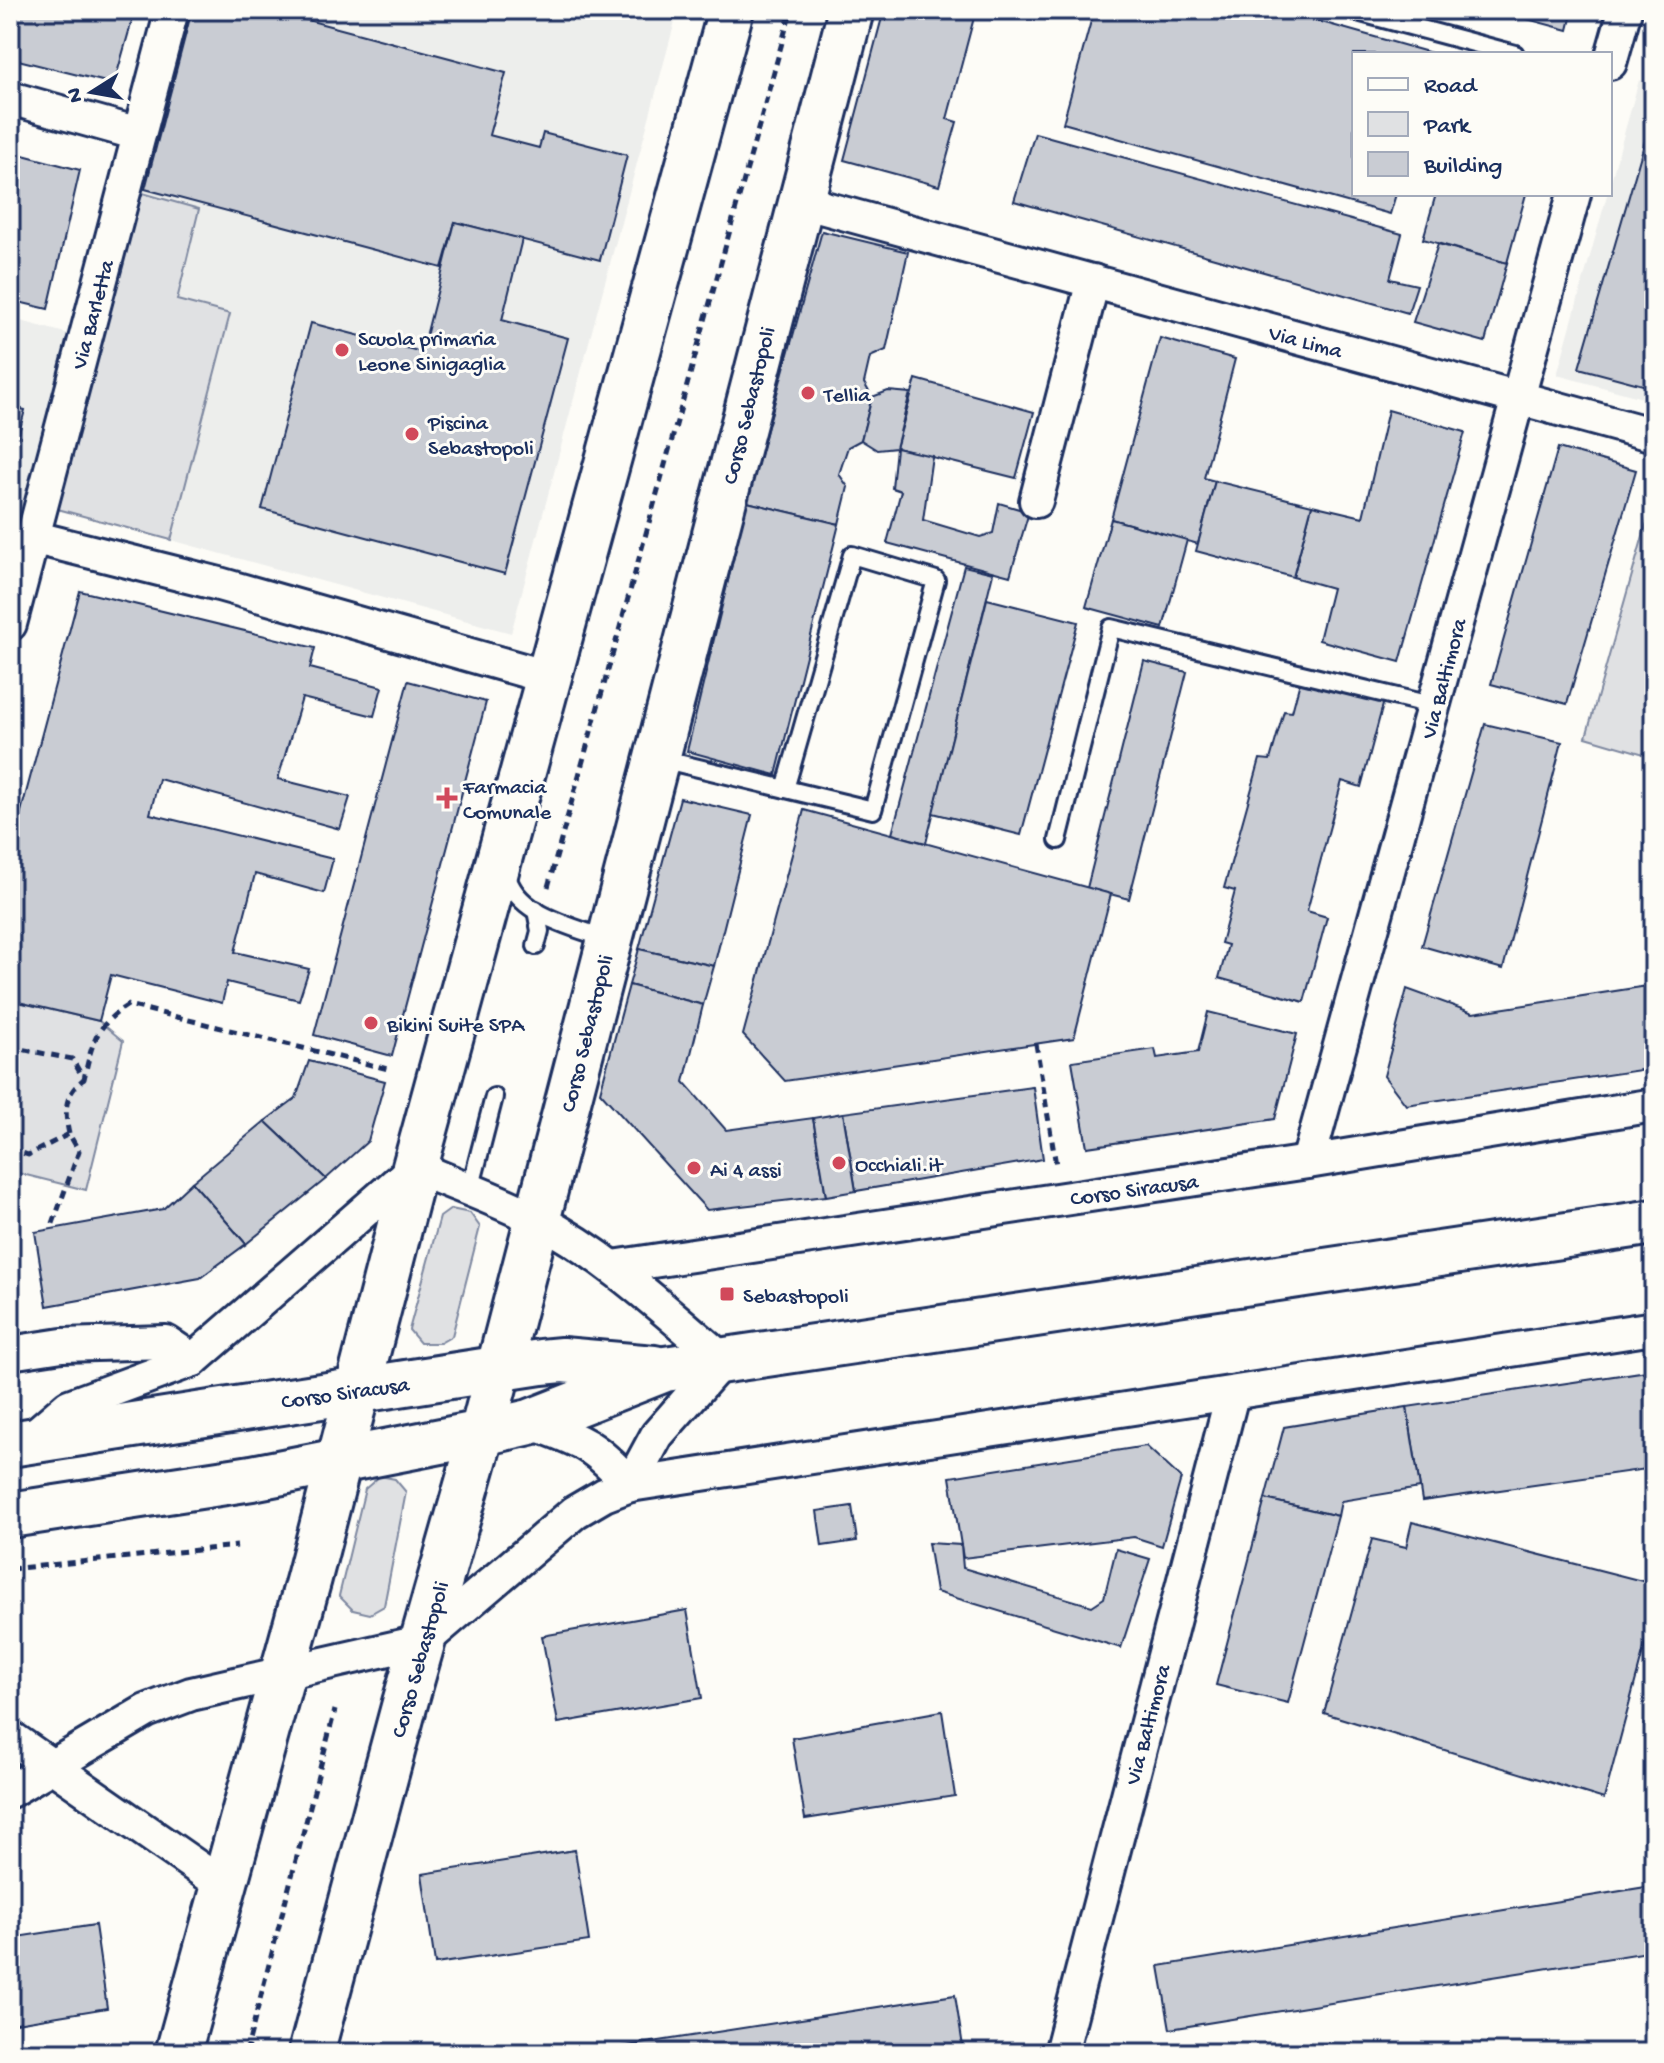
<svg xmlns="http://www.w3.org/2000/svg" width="1664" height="2063" viewBox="0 0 1664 2063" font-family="'Gochi Hand',sans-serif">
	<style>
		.built { fill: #edeeec }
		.green { fill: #e0e1e3; stroke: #7e88a0; stroke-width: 2 }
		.building { fill: #c9ccd3; stroke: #1b2f5e; stroke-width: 2 }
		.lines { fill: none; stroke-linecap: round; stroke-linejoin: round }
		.lane-casing { stroke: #1b2f5e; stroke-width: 22 }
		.street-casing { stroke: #1b2f5e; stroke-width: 38 }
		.secondary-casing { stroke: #1b2f5e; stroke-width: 50 }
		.primary-casing { stroke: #1b2f5e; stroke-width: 50 }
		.path { stroke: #1b2f5e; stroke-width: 5; stroke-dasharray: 8 6; stroke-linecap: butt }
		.lane { stroke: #fdfcf7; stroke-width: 16 }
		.street { stroke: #fdfcf7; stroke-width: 32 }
		.secondary { stroke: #fdfcf7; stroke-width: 44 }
		.primary { stroke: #fdfcf7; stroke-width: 44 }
		.poi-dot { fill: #d1495b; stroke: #fdfcf7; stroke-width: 3 }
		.labels { text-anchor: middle; stroke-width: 6; stroke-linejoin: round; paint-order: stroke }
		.street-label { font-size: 22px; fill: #1b2f5e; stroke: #fdfcf7 }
		.poi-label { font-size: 22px; fill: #1b2f5e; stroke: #fdfcf7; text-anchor: start }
	</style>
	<rect width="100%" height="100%" fill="#fdfcf7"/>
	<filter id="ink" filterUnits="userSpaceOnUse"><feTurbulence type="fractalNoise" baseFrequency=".0125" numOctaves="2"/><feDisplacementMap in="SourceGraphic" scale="16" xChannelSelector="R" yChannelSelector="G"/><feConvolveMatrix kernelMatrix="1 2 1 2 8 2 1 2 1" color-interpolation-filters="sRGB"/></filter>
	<g filter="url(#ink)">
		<!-- built -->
		<g class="built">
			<path d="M188,10h490l-167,623 -457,-125z"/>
			<path d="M1639,80l15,4v317l-97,-26z"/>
			<path d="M10,318l59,16 -59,215z"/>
		</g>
		<!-- green -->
		<g class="green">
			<path d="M139,192l60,17 -22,91 53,14 -59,226 -117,-32z"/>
			<path d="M1654,497v260l-68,-20z"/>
			<path d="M10,1000l89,21 24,20 -37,149 -76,-19z"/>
			<path d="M451,1209l19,4 10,14 -28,109 -12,7h-20l-11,-13 31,-113z"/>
			<path d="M380,1476l15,3 11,13 -22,114 -14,8 -17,-4 -14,-14 26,-107z"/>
		</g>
		<!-- building -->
		<g class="building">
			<path d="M10,10h125l-21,74 -104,-26z"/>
			<path d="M192,10h78l236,63 -17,62 50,13 4,-15 84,22 -27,105 -145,-38 -13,46 -297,-79z"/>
			<path d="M884,10h92l-29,109 10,3 -18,64 -95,-26z"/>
			<path d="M1094,10h185l156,44h-81v140h42l-6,20 -327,-91z"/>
			<path d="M1494,10h79l-5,20z"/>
			<path d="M1654,110v278l-75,-20z"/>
			<path d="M1035,133l367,101 -12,45 27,6 -9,28 -394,-112z"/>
			<path d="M19,154l61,16 -32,139 -38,-9v-113z"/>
			<path d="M1436,194h90l-19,69 -84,-24z"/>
			<path d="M455,222l67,17 -20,81 66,18 -63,236 -243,-65 49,-186 111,29z"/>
			<path d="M822,231l86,21 -22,98 -16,7 -6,26 8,14 -11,43 -13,7 -9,27 9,13 -9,37 -92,-22z"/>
			<path d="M1438,244l69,19 -22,79 -72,-20z"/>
			<path d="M1160,338l75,21 -31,119 11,3 -17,63 -87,-25z"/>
			<path d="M916,379l118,33 -18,66 -120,-30z"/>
			<path d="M888,391l22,2 -14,55 -19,2 -16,-10 11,-43z"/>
			<path d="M10,406l15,4 -15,57z"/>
			<path d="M1388,410l77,22 -65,230 -81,-22 13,-52 -39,-11 19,-72 51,12z"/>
			<path d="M896,448l36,8 -9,64 57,17 13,-4 6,-30 30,9 -19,64 -123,-33 14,-52 -9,-3z"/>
			<path d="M1558,448l78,22 -69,234 -76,-20z"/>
			<path d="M1215,481l97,24 -19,72 -97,-26z"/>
			<path d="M747,502l92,22 -63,251 -89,-24z"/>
			<path d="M1111,519l76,21 -24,88 -77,-21z"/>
			<path d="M964,566l29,7 -67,270 -34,-9z"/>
			<path d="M80,591l235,57 -5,20 72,19 -8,29 -72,-18 -24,81 72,18 -10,32 -181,-50 -9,35 183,45 -9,34 -69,-19 -20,78 74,17 -10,31 -72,-18 -5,21 -111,-28 -12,46 -89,-21v-147z"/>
			<path d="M987,599l91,23 -57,213 -88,-22z"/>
			<path d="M1144,661l43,11 -58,227 -42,-11z"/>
			<path d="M1301,678l83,23 -23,86 -19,-6 -35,130 20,6 -23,85 -85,-24 9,-33 -7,-2 14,-52 -11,-3 36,-129 10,1 14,-49 8,1z"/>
			<path d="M408,681l78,21 -94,354 -78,-21z"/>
			<path d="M1485,724l77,18 -59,227 -81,-23z"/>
			<path d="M680,798l72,17 -38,151 -75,-17z"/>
			<path d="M804,810l307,84 -37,144 -289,43 -42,-46z"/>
			<path d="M639,949l75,17 -11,39 -74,-20z"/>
			<path d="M629,985l74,20 -19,77 42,48 87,-12 13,78 -119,14 -107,-118z"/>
			<path d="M1654,985v83l-248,37 -22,-29 23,-87 66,24z"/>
			<path d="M1208,1012l89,22 -22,85 -188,28 -15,-86 83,-12 2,9 41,-6z"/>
			<path d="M309,1061l76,20 -17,60 -42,38 -61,-58 31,-23z"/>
			<path d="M1033,1087l10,72 -187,32 -13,-78z"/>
			<path d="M843,1113l13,78 -30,5 -13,-78z"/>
			<path d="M265,1121l61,58 -80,65 -54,-62z"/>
			<path d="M192,1182l54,62 -46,34 -153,28 -12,-74 128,-23z"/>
			<path d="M1654,1370v98l-232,33 -15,-94z"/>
			<path d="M1407,1407l13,81 -79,13 -3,15 -73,-17 19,-72z"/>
			<path d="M1146,1446l35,32 -19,68 -28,-9 -171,21 -13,-81z"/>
			<path d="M1265,1499l73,17 -50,187 -72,-18z"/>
			<path d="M852,1506l5,35 -35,5 -5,-35z"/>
			<path d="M1412,1522l242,62v27l-50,188 -280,-86 48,-174 34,8z"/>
			<path d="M928,1543l33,2 2,23 129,38 12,-8 12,-49 34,10 -29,89 -185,-56z"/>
			<path d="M687,1610l15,88 -144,25 -16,-87z"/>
			<path d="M942,1711l13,85 -150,23 -13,-81z"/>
			<path d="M575,1850l14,91 -154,23 -13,-90z"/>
			<path d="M1652,1886l2,65 -484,78 -11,-63z"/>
			<path d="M95,1925l12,83 -97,16v-86z"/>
			<path d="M955,1995l9,58h-382z"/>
		</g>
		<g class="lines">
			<defs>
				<g id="lane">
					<path d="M1350,10l165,44"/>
					<path d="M657,758l216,52 63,-230 -84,-25 -67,234"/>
					<path d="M1058,840l53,-212 324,78"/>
					<path d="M506,871c7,43 65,55 101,68"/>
					<path d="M536,946l4,-15 -4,-21"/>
					<path d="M470,1190l24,-93"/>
				</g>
				<g id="street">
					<path d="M1610,63l15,-53"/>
					<path d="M10,98l129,36"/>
					<path d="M799,201l855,234"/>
					<path d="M1036,501l57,-220"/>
					<path d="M32,537l187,47 332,94"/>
					<path d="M10,624l162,-614"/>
					<path d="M1308,1162l266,-968"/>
					<path d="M613,1267l695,-105 346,-57"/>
					<path d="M10,1353l52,-8 104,-3 27,18"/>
					<path d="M530,1422c51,19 63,21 100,63"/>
					<path d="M27,1442l42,-36 124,-46 222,-193c41,18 84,33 123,53 69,36 126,90 185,140l-66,75 -27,50"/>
					<path d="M10,1737l213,148"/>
					<path d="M10,1791l136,-80 45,-17 233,-53 151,-129 29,-17 26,-10 1024,-157"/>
					<path d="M1061,2053l171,-658"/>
				</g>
				<g id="secondary">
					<path d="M178,2053l131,-475 106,-411 316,-1157"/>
					<path d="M311,2053l94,-350 77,-270 369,-1423"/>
				</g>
				<g id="primary">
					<path d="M10,1444l531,-82 21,-2 92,8"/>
					<path d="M10,1515l242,-37 230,-45 48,-11 135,-53 989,-147"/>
				</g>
			</defs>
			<!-- lane casing -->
			<use href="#lane" class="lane-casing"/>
			<!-- street casing -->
			<use href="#street" class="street-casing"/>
			<!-- secondary casing -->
			<use href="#secondary" class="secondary-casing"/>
			<!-- primary casing -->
			<use href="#primary" class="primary-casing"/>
			<!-- path -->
			<g class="path">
				<path d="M548,887l243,-877"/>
				<path d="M1036,1044l20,121"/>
				<path d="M10,1047l62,12 12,20c8,-36 11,-53 44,-74l260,64"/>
				<path d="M69,1134c-5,-23 -5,-40 15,-55"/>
				<path d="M10,1149l18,6 41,-21 10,17 -28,78"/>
				<path d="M10,1569l227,-23"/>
				<path d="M246,2053l89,-343"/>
			</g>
			<!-- lane -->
			<use href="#lane" class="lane"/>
			<!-- street -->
			<use href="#street" class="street"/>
			<!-- secondary -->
			<use href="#secondary" class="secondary"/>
			<!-- primary -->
			<use href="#primary" class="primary"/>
		</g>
	</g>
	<!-- markers -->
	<g class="poi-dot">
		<circle cx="342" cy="350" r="8"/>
		<circle cx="808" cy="393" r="8"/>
		<circle cx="412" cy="434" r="8"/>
		<path d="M443 786h8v8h8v8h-8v8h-8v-8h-8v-8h8z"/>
		<circle cx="371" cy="1023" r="8"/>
		<circle cx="839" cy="1163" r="8"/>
		<circle cx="694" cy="1168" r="8"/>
		<rect x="719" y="1286" width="16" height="16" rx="4"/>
	</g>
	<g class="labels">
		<!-- street labels -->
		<g class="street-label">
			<text transform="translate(91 314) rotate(-75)" y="8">Via Barletta</text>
			<text transform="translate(1306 340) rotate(15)" y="8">Via Lima</text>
			<text transform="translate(747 405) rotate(-76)" y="8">Corso Sebastopoli</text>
			<text transform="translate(1442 678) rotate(-75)" y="8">Via Baltimora</text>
			<text transform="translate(585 1033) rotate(-76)" y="8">Corso Sebastopoli</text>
			<text transform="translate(1134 1188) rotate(-8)" y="8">Corso Siracusa</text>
			<text transform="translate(345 1391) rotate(-8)" y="8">Corso Siracusa</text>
			<text transform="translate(418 1659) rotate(-74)" y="8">Corso Sebastopoli</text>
			<text transform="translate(1146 1724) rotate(-75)" y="8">Via Baltimora</text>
		</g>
		<!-- poi labels -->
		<g class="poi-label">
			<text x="358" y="345">Scuola primaria<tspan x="358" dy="25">Leone Sinigaglia</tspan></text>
			<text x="824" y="401">Tellia</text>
			<text x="428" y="429">Piscina<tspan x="428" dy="25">Sebastopoli</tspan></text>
			<text x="463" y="793">Farmacia<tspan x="463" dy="25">Comunale</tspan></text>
			<text x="387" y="1031">Bikini Suite SPA</text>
			<text x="855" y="1171">Occhiali.it</text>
			<text x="710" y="1176">Ai 4 assi</text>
			<text x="743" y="1302">Sebastopoli</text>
		</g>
	</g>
	<!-- margin -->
	<rect width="1664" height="2063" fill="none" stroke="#fdfcf7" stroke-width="40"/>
	<rect x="20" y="20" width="1624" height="2023" fill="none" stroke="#1b2f5e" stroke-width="3" filter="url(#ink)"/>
	<!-- legend -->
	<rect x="1352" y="52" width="260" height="144" fill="#fdfcf7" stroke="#a3aaba" stroke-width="2"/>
	<rect x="1368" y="78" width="40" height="12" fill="#fdfcf7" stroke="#a3aaba" stroke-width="2"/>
	<text x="1424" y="92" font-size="24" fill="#1b2f5e">Road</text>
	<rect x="1368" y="112" width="40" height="24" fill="#e0e1e3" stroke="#a3aaba" stroke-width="2"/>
	<text x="1424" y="132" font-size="24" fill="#1b2f5e">Park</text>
	<rect x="1368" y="152" width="40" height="24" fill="#c9ccd3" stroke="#a3aaba" stroke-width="2"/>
	<text x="1424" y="172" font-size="24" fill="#1b2f5e">Building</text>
	<!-- north arrow -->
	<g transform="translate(92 92) rotate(259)" stroke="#fdfcf7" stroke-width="6" paint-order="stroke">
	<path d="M0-6L14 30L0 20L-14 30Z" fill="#1b2f5e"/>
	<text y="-12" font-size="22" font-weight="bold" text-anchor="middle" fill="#1b2f5e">N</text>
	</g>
</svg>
